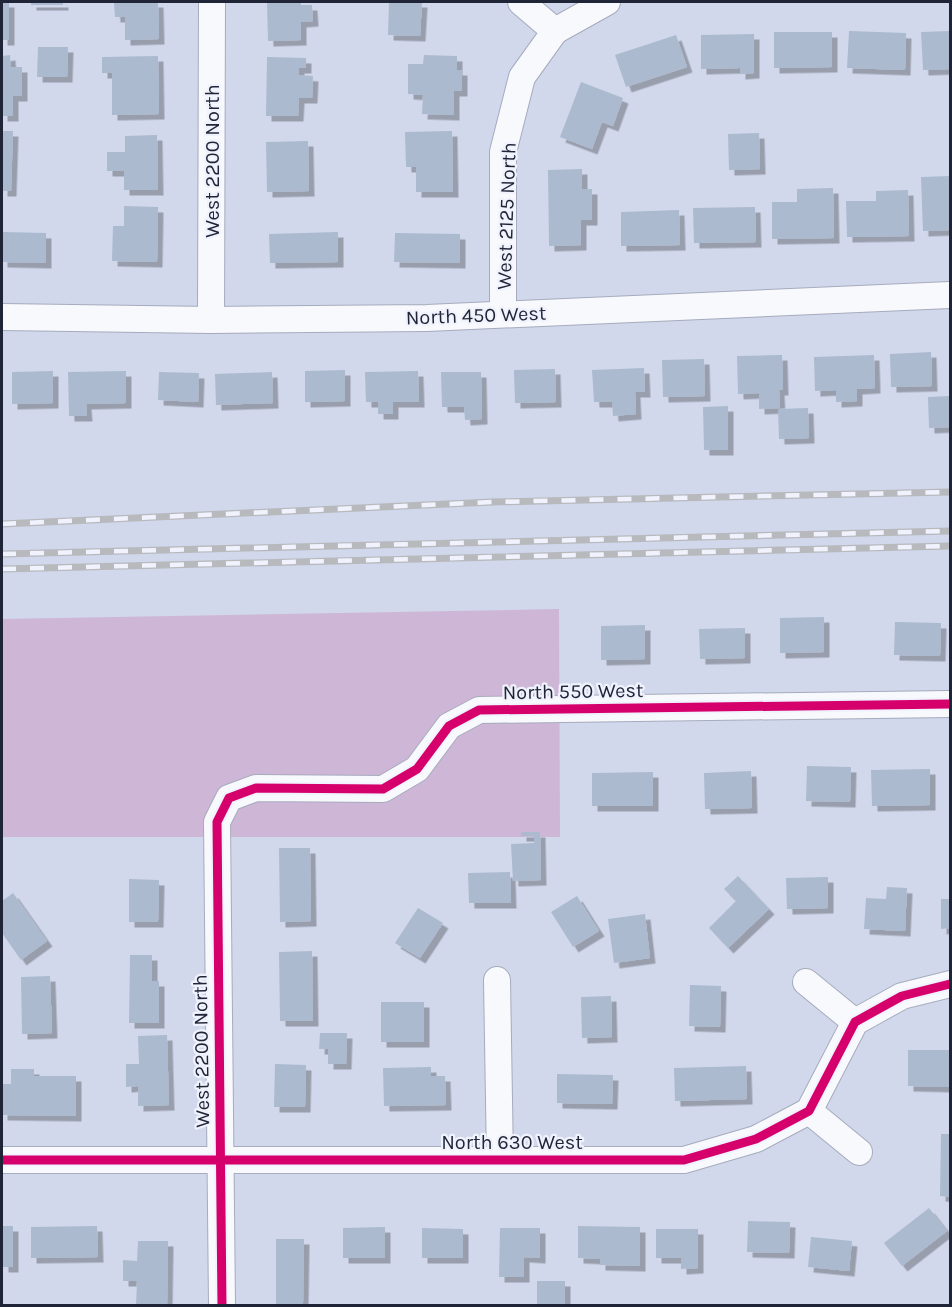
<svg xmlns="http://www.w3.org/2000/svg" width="952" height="1307" viewBox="0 0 952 1307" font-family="Karla,sans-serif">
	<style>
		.green { fill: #ceb6d7 }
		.building { fill: #abbacf; filter: url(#shadow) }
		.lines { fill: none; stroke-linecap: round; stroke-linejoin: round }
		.minor-casing { stroke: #a6abbd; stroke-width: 28 }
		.minor { stroke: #f8f9fc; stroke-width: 26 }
		.rail-casing { stroke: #b7b9bd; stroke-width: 7 }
		.rail { stroke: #f0f3fd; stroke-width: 4.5; stroke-dasharray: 14; stroke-linecap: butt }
		.cycleway-casing { stroke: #f0f3fd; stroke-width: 13 }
		.cycleway { stroke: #d6006c; stroke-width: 9 }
		.labels { text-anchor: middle; stroke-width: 4.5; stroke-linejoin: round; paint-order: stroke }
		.street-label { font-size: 20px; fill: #1f2537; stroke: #f0f3fd }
	</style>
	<defs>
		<filter id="shadow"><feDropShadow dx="5.5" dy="5.5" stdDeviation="0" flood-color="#0004"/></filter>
	</defs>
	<rect width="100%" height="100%" fill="#d1d8ec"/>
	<!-- green -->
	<path class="green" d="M559,609l1,228h-558v-218z"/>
	<!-- building -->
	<g class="building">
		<rect x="2" y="2" width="7" height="38"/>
		<rect x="31" y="2" width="32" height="3"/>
		<path d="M114,2h44l1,37 -34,1v-23h-10z"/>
		<path d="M267,2h34v3h11l1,16 -12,1v18l-33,1z"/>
		<path d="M389,2h33l-2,34 -32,-1z"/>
		<path d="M849,31l57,2 -1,37 -58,-2z"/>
		<path d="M950,31v38l-27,1 -2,-38z"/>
		<path d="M774,32h58v35l-58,1z"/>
		<path d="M754,34v39l-14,1v-6l-39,1v-34z"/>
		<path d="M676,35l11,32 -61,20 -11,-32z"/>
		<path d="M38,47h30l-1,30h-30z"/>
		<path d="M10,55l1,12h11v29h-9v20h-11v-60z"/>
		<path d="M424,55l33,1v14h5v21h-8v24l-32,-1 1,-19 -15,-1v-30h15z"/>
		<path d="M158,56l1,58 -47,1v-42h-10v-16z"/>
		<path d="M267,57l39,1v10h-7v7l14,1 -1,22h-13l-1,18h-32z"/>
		<path d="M581,82l42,16 -10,28 -11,-4 -10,27 -32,-12z"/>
		<path d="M2,131h11l-2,60h-9z"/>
		<path d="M452,131l1,61h-37v-25h-10l-1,-35z"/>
		<path d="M759,133l1,36 -31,1 -1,-36z"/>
		<path d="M157,135l1,55h-34v-19h-17v-19h18v-16z"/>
		<path d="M308,141l1,50 -42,1 -1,-50z"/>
		<path d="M582,169v20h10v31h-11v25l-32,1 -1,-76z"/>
		<path d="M950,176v54l-27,1 -2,-54z"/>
		<path d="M833,188l1,50 -62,1v-37h25v-13z"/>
		<path d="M908,190l1,46 -62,1 -1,-36h30v-10z"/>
		<path d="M124,206l34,1 -1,55 -45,-1 1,-35h11z"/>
		<path d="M755,207l1,35 -62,1 -1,-35z"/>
		<path d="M679,210l1,35 -59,1v-34z"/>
		<path d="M2,232l44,1v30l-44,-1z"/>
		<path d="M338,232v30l-68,1 -1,-29z"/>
		<path d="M395,233l65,1v29l-66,-1z"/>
		<path d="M931,352l1,34 -41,1 -1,-33z"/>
		<path d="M782,355l1,35h-4l1,18 -21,1v-16l-21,1 -1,-38z"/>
		<path d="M874,355l1,33 -18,1v12l-21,1v-12l-21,1 -1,-34z"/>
		<path d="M704,359l1,37 -42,1 -1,-37z"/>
		<path d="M644,368l1,24h-10l1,22 -23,2 -1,-14h-18l-2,-32z"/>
		<path d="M555,369l1,33 -41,1 -1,-33z"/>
		<path d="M345,370v31l-40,1v-31z"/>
		<path d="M53,371v32l-41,1v-32z"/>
		<path d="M126,371v32l-40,1 1,12h-18l-1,-44z"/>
		<path d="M418,371l1,31h-26v12h-15v-12h-12l-1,-30z"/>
		<path d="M159,372l40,1 -1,29 -40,-2z"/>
		<path d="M272,372l1,31 -57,2 -1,-31z"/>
		<path d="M441,372h40l1,47 -17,1 -1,-13h-22z"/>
		<path d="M950,396v31l-21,1 -1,-31z"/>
		<path d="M728,406v44h-24l-1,-43z"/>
		<path d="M808,408l1,30 -30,1 -1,-30z"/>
		<path d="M824,617v35l-44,1v-35z"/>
		<path d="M895,622l46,1 -1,33 -46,-1z"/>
		<path d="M645,625v34l-44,1v-34z"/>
		<path d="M745,628v30l-45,1 -1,-30z"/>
		<path d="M807,766l44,1 -1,35 -44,-1z"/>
		<path d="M930,769v36l-58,1 -1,-36z"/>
		<path d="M751,771l1,37 -47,1 -1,-36z"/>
		<path d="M653,772v34h-61v-33z"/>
		<path d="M521,832h19l1,48 -28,1 -2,-37 23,-1v-7h-13z"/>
		<path d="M279,848h31l1,73 -31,1z"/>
		<path d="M510,872l1,31h-42l-1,-30z"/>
		<path d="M738,876l31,33 -41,39 -19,-20 27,-27 -12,-12z"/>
		<path d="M828,877v31l-41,1 -1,-31z"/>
		<path d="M129,879l30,1 -1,42h-29z"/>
		<path d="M887,887l20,1 -2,43 -41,-2 2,-31 20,1z"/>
		<path d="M13,893l34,48 -26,19 -19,-27v-32z"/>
		<path d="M577,896l22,35 -26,16 -22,-35z"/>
		<path d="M941,899h9v29l-9,1z"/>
		<path d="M418,908l25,15 -23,35 -25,-15z"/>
		<path d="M645,914l5,44 -36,5 -6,-44z"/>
		<path d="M312,951l1,70h-33l-1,-69z"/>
		<path d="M130,955h22v26h7v42h-30z"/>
		<path d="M50,976l2,57 -30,1 -1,-57z"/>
		<path d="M690,985l31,1 -1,41 -31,-1z"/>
		<path d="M611,996l1,41 -30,1 -1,-41z"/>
		<rect x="381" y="1002" width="43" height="40"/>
		<path d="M320,1033h27l-1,31h-18v-15h-9z"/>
		<path d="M167,1035l2,70 -31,1v-20l-12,1v-23h13l-1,-28z"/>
		<path d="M908,1050h42v37l-42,-1z"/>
		<path d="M275,1064l31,1 -1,42h-31z"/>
		<path d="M746,1066l1,33 -72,2 -1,-33z"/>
		<path d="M431,1067v9h14l1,29 -62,1 -1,-38z"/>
		<path d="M11,1069h23v7h42v40l-74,-1v-31h9z"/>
		<path d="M557,1074l56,1 -1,29 -55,-1z"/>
		<path d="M941,1134h9v63l-10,-1z"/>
		<path d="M929,1208l18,23 -45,35 -18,-23z"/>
		<path d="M748,1221l42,1 -1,31 -42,-1z"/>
		<path d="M2,1226h11v41h-10z"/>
		<path d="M97,1226l1,31 -67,1v-31z"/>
		<path d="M578,1226l62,1v39l-40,-1v-6l-22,-1z"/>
		<path d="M385,1227v31h-42v-30z"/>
		<path d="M422,1228l41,1v29h-41z"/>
		<path d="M500,1228h40v30l-16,-1v20h-25z"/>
		<path d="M656,1229h42v39l-17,1v-11h-25z"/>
		<path d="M811,1237l41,4 -3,30 -41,-4z"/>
		<path d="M276,1239h28l-1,65h-27z"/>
		<path d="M138,1241h30l-1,65h-31l1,-25h-14v-21l14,1z"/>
		<rect x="537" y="1281" width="28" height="25"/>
	</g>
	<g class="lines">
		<defs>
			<g id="minor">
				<path d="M555,31l52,-29"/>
				<path d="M503,314v-162l19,-75 33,-46 -34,-29"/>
				<path d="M2,317l209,3 216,-2 523,-23"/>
				<path d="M211,320l1,-318"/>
				<path d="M497,980l3,180"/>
				<path d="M806,982l49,40"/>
				<path d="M809,1111l50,41"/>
				<path d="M2,1160h682l72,-21 53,-28 46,-89 47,-26 48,-12"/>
				<path d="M222,1306l-5,-484 12,-24 27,-10 127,1 34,-20 32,-43 30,-16 471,-6"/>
			</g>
		</defs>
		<!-- minor casing -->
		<use href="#minor" class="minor-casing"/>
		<!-- minor -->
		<use href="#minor" class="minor"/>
		<defs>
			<g id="rail">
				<path d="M2,524l490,-22 458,-10"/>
				<path d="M2,554l948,-23"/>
				<path d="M2,569l948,-23"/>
			</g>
		</defs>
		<!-- rail casing -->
		<use href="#rail" class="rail-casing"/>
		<!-- rail -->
		<use href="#rail" class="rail"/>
		<defs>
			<g id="cycleway">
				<path d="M2,1160h682l72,-21 53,-28 46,-89 47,-26 48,-12"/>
				<path d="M222,1306l-5,-484 12,-24 27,-10 127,1 34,-20 32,-43 30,-16 471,-6"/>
			</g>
		</defs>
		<!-- cycleway casing -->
		<use href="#cycleway" class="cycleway-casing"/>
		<!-- cycleway -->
		<use href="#cycleway" class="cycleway"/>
	</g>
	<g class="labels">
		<!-- street labels -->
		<g class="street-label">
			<text transform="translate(212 161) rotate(-90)" y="7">West 2200 North</text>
			<text transform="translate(506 216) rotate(-88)" y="7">West 2125 North</text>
			<text transform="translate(476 315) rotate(-2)" y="7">North 450 West</text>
			<text transform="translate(573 691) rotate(-1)" y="7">North 550 West</text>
			<text transform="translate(201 1051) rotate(-91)" y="7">West 2200 North</text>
			<text x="512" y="1149">North 630 West</text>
		</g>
	</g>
	<!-- border -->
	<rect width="952" height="1307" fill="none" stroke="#1f2537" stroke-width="6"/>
</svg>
